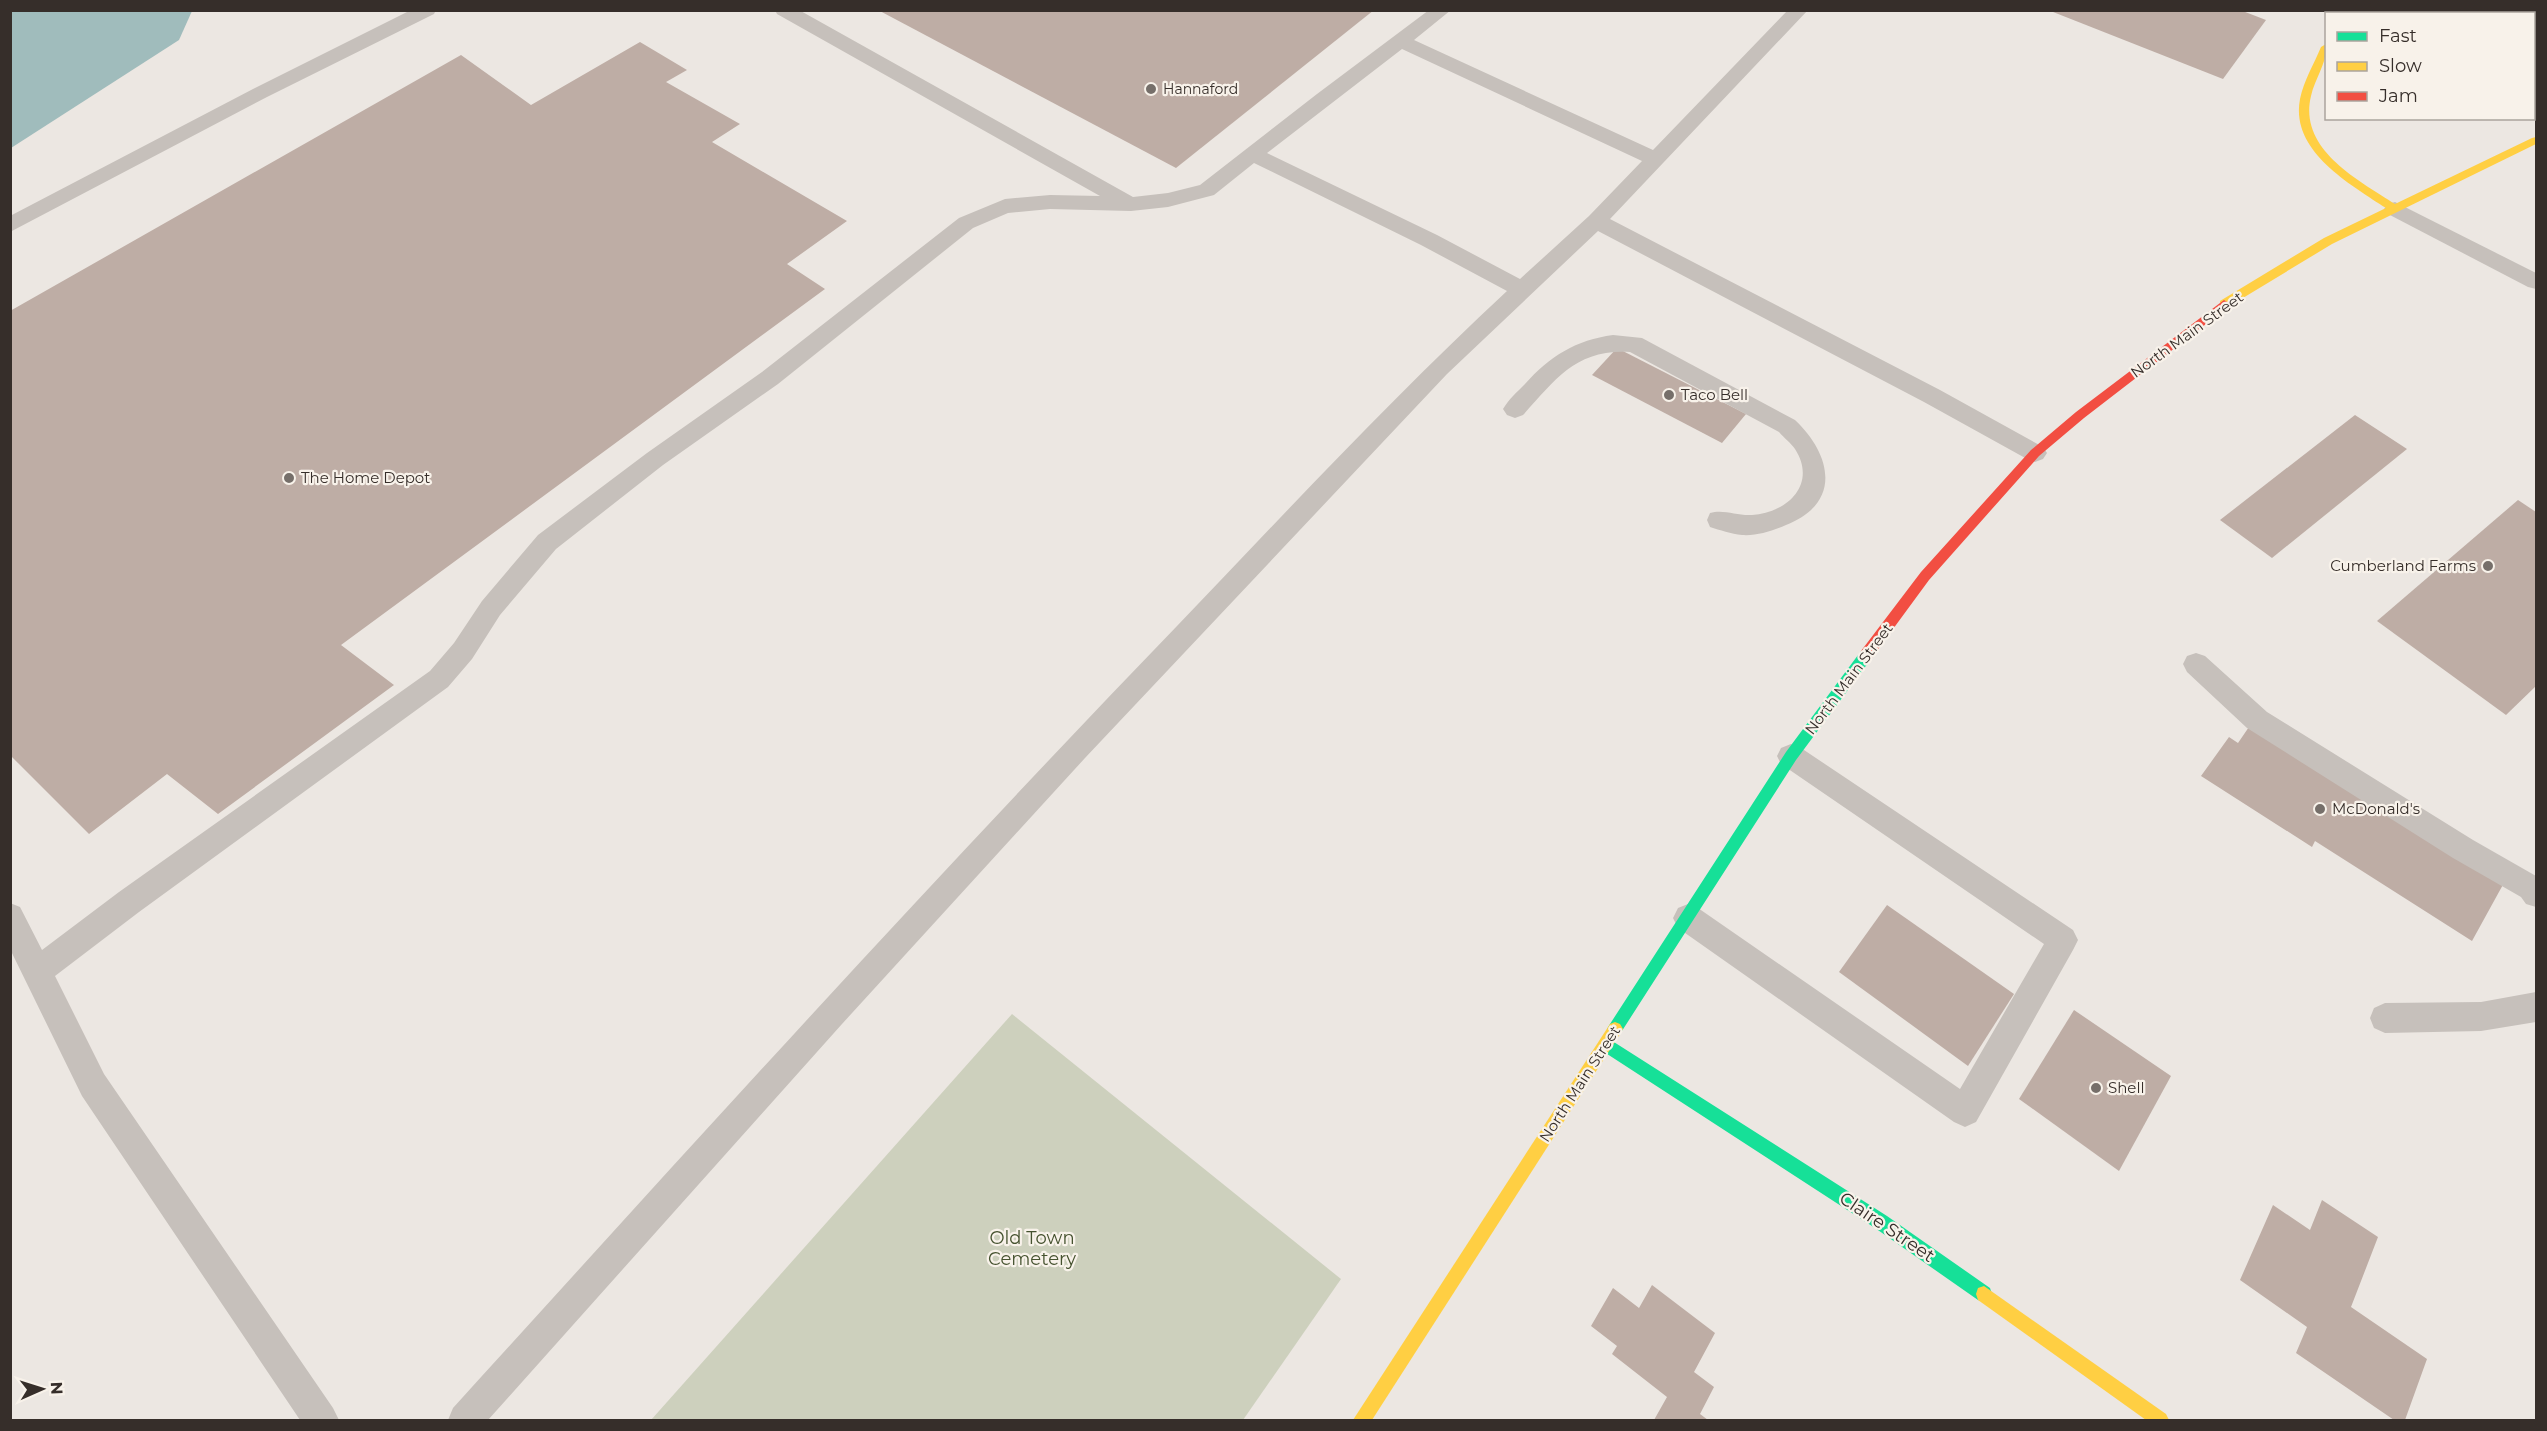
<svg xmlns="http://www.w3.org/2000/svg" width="2547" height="1431" viewBox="0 0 2547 1431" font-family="Montserrat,sans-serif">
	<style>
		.green { fill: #cdd0bd }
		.water { fill: #a0bcbc }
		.building { fill: #beada5 }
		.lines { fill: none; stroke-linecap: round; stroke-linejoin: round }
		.lane { fill: #c6c0bb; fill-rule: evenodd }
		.street { fill: #c6c0bb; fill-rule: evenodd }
		.fast { fill: #16e098; fill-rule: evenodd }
		.slow { fill: #ffcf43; fill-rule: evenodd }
		.jam { fill: #f24e42; fill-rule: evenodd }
		.poi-dot { fill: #766f6a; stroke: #f8f2ea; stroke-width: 2 }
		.labels { text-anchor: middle; stroke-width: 4.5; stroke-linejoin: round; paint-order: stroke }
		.far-poi-label { font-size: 14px; fill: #362e2a; stroke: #f8f2ea; text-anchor: start }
		.street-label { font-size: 15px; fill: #362e2a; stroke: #f8f2ea }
		.poi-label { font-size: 15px; fill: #362e2a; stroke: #f8f2ea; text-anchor: start }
		.near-street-label { font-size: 18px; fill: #362e2a; stroke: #f8f2ea }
		.near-park-label { font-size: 18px; fill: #45522f; stroke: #f8f2ea }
	</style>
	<rect width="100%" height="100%" fill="#ece7e2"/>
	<!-- green -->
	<path class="green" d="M1012,1014l329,265 -98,141h-592z"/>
	<!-- water -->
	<path class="water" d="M11,10h181v1l-13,29 -168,108z"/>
	<!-- building -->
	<g class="building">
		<path d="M878,10h496l-198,158z"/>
		<path d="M2048,10h192l26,10 -43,59z"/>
		<path d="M2486,10h50v18l-2,-1v-13h-49z"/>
		<path d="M640,42l47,28 -21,12 74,42 -28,18 135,79 -60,43 38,25 -484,356 53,40 -176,129 -51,-40 -78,60 -79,-79v-444l451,-256 70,50z"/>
		<path d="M1617,348l129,66 -24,29 -130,-68z"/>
		<path d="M2355,415l52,34 -135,109 -52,-38z"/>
		<path d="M2518,500l18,12v174l-30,29 -129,-94z"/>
		<path d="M2251,724l254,157 -33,60 -157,-100 -3,6 -111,-71 28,-39 9,6z"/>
		<path d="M1887,905l127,89 -46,72 -129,-94z"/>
		<path d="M2074,1010l97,66 -52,95 -100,-72z"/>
		<path d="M2322,1200l56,37 -27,70 76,52 -22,61h-11l-98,-67 11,-26 -67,-47 33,-75 37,25z"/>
		<path d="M1652,1285l63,48 -21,39 20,15 -14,27 8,6h-54l13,-23 -55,-43 5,-8 -26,-20 22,-38 26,20z"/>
	</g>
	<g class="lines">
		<!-- lane -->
		<g class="lane">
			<path d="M411,10h25l-2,4 -167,83 -257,135v-16l243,-127z"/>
			<path d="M775,10h24l334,187 35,-4 32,-8 117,-91 112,-84h22l-37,30 239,110 135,-140h20l-198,209 330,171 103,57 4,6 -4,6 -8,3 -8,-3 -103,-57 -326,-171 -151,143 -362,384 -243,266 -354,396h-40l5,-12c239,-263 477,-526 724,-782 108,-113 215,-228 330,-335l-86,-46 -167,-82 -40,32 -46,12 -37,4 -81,-2 -42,4 -35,15 -195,156 -115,81 -107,84 -56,66 -28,44 -24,28 -309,225 -84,64 49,98 229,334 6,12h-39l-218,-324 -72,-147v-46l10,4 22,43 77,-58 311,-221 24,-28 28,-42 56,-66 109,-82 115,-81 197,-154 46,-19 45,-4 50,1 -323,-182zM1402,49l240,112 -53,55 -69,63 -83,-44 -170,-82z"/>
			<path d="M2395,202l141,71v16l-8,-2 -140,-73 -4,-5 4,-5z"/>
			<path d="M1613,335l29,3 153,82c37,35 47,83 -9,105 -14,6 -29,11 -44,10 -11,-1 -22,-5 -32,-8l-3,-7 3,-7c14,-4 27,3 42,2 34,-2 66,-30 43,-66 -4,-6 -11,-11 -16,-17l-149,-80c-54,-3 -74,27 -107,63l-8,3 -8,-3 -4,-6c6,-10 14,-17 22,-25 25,-28 51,-44 88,-49z"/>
			<path d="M2196,653l9,3 62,56 206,128 63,36v31l-10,-3 -5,-7 -68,-39 -206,-130 -60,-56 -4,-8 4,-8z"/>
			<path d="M1791,744l10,4 272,182 5,10 -5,10 -97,172 -11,5 -11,-5 -276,-194 -5,-10 5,-10 10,-4 10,4 262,181 84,-145 -263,-180 -4,-8 4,-8z"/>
			<path d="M2536,992v30l-55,9 -96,2 -11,-5 -4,-10 4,-10 11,-5 96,-1z"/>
		</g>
		<!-- street -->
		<rect class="street" x="2330" y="10" width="23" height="4"/>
		<!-- fast -->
		<g class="fast">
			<path d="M1866,650l5,1 2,4 -2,4 -75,101 -176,274 -5,2 -5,-2 -3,-5 3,-5 176,-272 75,-101z"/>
			<path d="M1606,1037l281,179 103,72 2,6 -2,6 -6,2 -6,-2 -103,-72 -274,-178 -3,-5 3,-5z"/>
		</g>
		<!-- slow -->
		<g class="slow">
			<path d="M2326,44c2,18 -11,34 -15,52 -13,53 47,84 84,108l137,-66 4,-1v7l-204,100 -104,63h-8v-6l104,-63 62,-30c-36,-24 -96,-57 -86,-109 4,-19 14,-35 21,-52z"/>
			<path d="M1615,1022l5,2 3,5 -3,5 -248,386h-19l257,-396z"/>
			<path d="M1984,1286l182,128 3,6h-23l-168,-120 -2,-6 2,-6z"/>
		</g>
		<!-- jam -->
		<path class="jam" d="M2224,300l6,4 -2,3 -144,111 -45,38 -110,124 -58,79h-10l-2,-4 2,-4 60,-79 110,-122 45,-38z"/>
	</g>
	<!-- markers -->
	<g class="poi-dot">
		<circle cx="1151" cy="89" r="6"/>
		<circle cx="1669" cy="395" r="6"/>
		<circle cx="289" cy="478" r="6"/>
		<circle cx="2488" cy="566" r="6"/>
		<circle cx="2320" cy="809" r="6"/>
		<circle cx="2096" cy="1088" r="6"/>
	</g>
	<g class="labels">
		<!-- far-poi labels -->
		<g class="far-poi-label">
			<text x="1163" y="94">Hannaford</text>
		</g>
		<!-- street labels -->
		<g class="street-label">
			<text transform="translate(2187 335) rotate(-36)" y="5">North Main Street</text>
			<text transform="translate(1849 679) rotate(-53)" y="5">North Main Street</text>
			<text transform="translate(1580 1084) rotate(-57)" y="5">North Main Street</text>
		</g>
		<!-- poi labels -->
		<g class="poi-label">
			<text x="1681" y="400">Taco Bell</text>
			<text x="301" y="483">The Home Depot</text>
			<text x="2476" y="571" text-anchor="end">Cumberland Farms</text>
			<text x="2332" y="814">McDonald's</text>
			<text x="2108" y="1093">Shell</text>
		</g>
		<!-- near-street labels -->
		<g class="near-street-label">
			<text transform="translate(1887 1227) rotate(34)" y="6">Claire Street</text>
		</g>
		<!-- near-park labels -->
		<g class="near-park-label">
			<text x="1032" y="1244">Old Town<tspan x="1032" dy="21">Cemetery</tspan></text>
		</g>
	</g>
	<!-- border -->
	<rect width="2547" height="1431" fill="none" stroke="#362e2a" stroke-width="24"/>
	<!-- legend -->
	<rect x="2325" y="12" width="210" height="108" fill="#f8f2ea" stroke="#aaa49d" stroke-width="1.5"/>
	<rect x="2337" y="32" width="30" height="9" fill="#16e098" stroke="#aaa49d" stroke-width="1.5"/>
	<text x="2379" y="42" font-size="18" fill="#362e2a">Fast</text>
	<rect x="2337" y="62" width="30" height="9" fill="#ffcf43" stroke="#aaa49d" stroke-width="1.5"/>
	<text x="2379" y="72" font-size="18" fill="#362e2a">Slow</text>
	<rect x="2337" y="92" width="30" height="9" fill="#f24e42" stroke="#aaa49d" stroke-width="1.5"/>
	<text x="2379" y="102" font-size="18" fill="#362e2a">Jam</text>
	<!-- north arrow -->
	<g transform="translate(42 1389) rotate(87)" stroke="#f8f2ea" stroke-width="4.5" paint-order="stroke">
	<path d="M0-4.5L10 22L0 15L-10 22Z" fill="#362e2a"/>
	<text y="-9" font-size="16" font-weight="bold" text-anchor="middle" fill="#362e2a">N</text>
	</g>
</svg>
